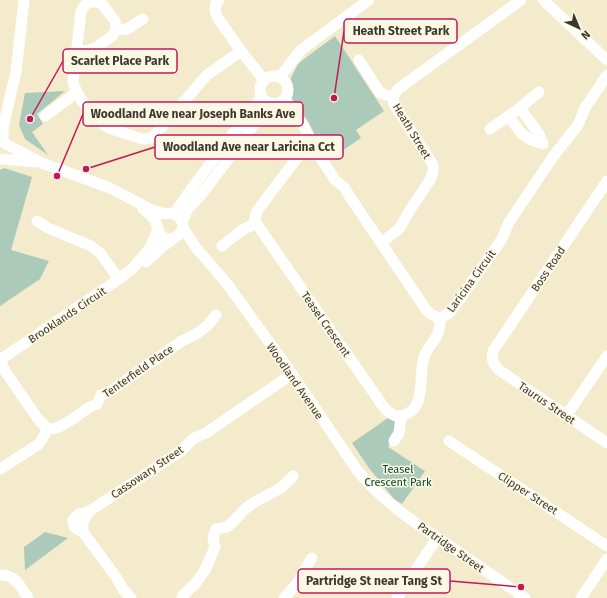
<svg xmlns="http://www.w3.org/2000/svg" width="607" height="598" viewBox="0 0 607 598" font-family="'Fira Sans',sans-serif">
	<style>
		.green { fill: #abcaba }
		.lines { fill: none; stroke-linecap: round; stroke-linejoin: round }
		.minor { stroke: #fff; stroke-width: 11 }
		.labels { text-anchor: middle; stroke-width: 3; stroke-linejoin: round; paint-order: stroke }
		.street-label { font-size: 11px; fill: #3b382c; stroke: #fdf8e5 }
		.park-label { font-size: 11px; fill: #00472f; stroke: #fdf8e5 }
		.leader { fill: none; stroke: #c2185b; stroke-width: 1.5 }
		.callout-dot { fill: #c2185b; stroke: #fdf8e5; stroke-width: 1.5 }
		.callout { fill: #fdf8e5; stroke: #c2185b; stroke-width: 1.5 }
		.callout-label { font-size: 12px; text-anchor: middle; font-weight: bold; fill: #3b382c }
	</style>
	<rect width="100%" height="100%" fill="#f4eacc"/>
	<!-- green -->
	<g class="green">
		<path d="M335,36l49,75 -28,19 5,8 -31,21 -13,-20 -9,-18 -13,-16 -6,-14 2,-13 7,-14 10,-8z"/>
		<path d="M65,91l-28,23 6,10 -11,8 16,23 -23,-16 -6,-14 6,-32z"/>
		<path d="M4,168l28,9 -21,73 38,11 -9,18 -40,27v-136z"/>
		<path d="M388,418l5,3 7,2 -3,9 -9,15 37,24 -23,33 -8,-5 -25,-31 -17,-25z"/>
		<path d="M45,532l23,6 -43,32 -1,-23z"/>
	</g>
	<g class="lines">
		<!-- minor -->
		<g class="minor">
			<path d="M219,0l-3,3 -1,8 2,6 24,34 23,29"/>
			<path d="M543,0l64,60"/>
			<path d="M116,30l11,-1 16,-10"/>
			<path d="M76,52l15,-2 6,-3 15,-11 4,-6 -1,-9 -13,-17 -10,-3 -7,4 -4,6 -8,71c5,16 19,36 34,45 6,3 14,5 20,7 13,4 18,9 29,0l51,-59 34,-24"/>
			<path d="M359,60l21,33 13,4"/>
			<circle cx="274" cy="90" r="14"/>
			<path d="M280,77l21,-27 68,-50"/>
			<path d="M284,100l20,27 9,19 22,34 9,7 6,10 77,114c10,8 15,9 25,-1l50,-71 7,-17 46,-68 23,-29 7,-17 22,-33"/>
			<path d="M520,108l8,-7 11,-9"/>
			<path d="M45,116l31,-23"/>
			<path d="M490,129l30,-21 19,26 4,10 -12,-4 -9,-6 -13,-17"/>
			<path d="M3,141v-14l13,-55 8,-72"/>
			<path d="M4,143l38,20 68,25 42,22 13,4 4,-1 5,1 4,2 4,5 1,7 14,21 14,16 17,20 64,89 65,96c24,30 55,51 87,72 27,19 54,37 81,56"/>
			<path d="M313,146l-10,7 -6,5 -40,53 -2,7 1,5 129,186c6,5 11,9 19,6 23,-7 14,-40 20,-58 3,-9 13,-18 15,-27 1,-3 1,-8 1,-12"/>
			<path d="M0,159l36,3"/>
			<path d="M607,181l-114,170c-2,10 0,12 6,19l108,73"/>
			<path d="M143,209c4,3 9,7 12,11 2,4 2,9 4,12 6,12 20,7 24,-4"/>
			<path d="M174,214l18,-26 61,-81 9,-10"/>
			<path d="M37,221l11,7 43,18 9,7 19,26"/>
			<path d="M182,221l6,-12 13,-14 69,-91"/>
			<path d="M381,243l19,-15 8,-15 22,-33 3,-8v-7l-39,-61 -1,-7 5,-8 123,-89"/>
			<path d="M222,246l20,-16 14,-7"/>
			<path d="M146,262l16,-15 11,-8"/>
			<path d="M0,360l119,-81 14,-11 17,-20 8,-18"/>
			<path d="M0,361l7,13 31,45 10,10c17,1 33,-20 49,-25l4,-9 8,-3 73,-51 14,-7 11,-8 9,-11"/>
			<path d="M566,416l41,-60"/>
			<path d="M394,441l5,-8 2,-17"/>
			<path d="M449,441l158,105"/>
			<path d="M0,469l39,-25 9,-15"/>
			<path d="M83,532l-9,-5 -1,-7 6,-6 9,-2"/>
			<path d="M0,575c15,-1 21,12 28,23"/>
			<path d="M131,598l-8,-9 -7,-12 -33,-45v-10l5,-10 93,-61 13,-13 12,-5 86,-59"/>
			<path d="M182,598l1,-3 12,-11 10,-14 10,-23 -2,-9 3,-9 11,-2 5,-4 13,-14 8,-6 28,-15 12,-12"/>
			<path d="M284,598l13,-14 5,-10 10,-16"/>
			<path d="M397,598l40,-60"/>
			<path d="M581,598l26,-39"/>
		</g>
	</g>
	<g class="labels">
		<!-- street labels -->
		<g class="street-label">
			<text transform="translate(412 131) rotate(59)" y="4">Heath Street</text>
			<text transform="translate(548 269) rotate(-56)" y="4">Boss Road</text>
			<text transform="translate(471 281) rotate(-54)" y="4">Laricina Circuit</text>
			<text transform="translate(67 315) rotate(-34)" y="4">Brooklands Circuit</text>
			<text transform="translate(326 324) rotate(55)" y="4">Teasel Crescent</text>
			<text transform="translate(138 371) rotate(-35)" y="4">Tenterfield Place</text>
			<text transform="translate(295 381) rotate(55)" y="4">Woodland Avenue</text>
			<text transform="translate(547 403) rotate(34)" y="4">Taurus Street</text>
			<text transform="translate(147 472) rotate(-34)" y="4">Cassowary Street</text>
			<text transform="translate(528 493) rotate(33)" y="4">Clipper Street</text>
			<text transform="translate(451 547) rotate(35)" y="4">Partridge Street</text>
		</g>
		<!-- park labels -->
		<g class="park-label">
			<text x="398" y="473">Teasel<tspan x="398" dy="13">Crescent Park</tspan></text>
		</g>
	</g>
	<!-- callouts -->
	<path class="leader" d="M334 98L344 31M30 119L63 61M57 176L83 114M86 169L155 147M521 587L450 581"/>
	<g class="callout-dot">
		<circle cx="334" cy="98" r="4"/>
		<circle cx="30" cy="119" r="4"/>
		<circle cx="57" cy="176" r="4"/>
		<circle cx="86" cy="169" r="4"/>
		<circle cx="521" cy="587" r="4"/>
	</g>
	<g class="callout">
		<rect x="344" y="19" width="113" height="24" rx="4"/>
		<rect x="63" y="49" width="114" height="24" rx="4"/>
		<rect x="83" y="102" width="220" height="24" rx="4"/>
		<rect x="155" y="135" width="188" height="24" rx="4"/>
		<rect x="298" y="569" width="152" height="24" rx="4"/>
	</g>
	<g class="callout-label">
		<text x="401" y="35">Heath Street Park</text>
		<text x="120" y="65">Scarlet Place Park</text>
		<text x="193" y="118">Woodland Ave near Joseph Banks Ave</text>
		<text x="249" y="151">Woodland Ave near Laricina Cct</text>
		<text x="374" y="585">Partridge St near Tang St</text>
	</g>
	<!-- north arrow -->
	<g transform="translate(579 28) rotate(136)" stroke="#fdf8e5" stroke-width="3" paint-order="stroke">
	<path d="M0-3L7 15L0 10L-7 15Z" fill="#3b382c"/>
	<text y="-6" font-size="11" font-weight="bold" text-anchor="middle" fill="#3b382c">N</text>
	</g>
</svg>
